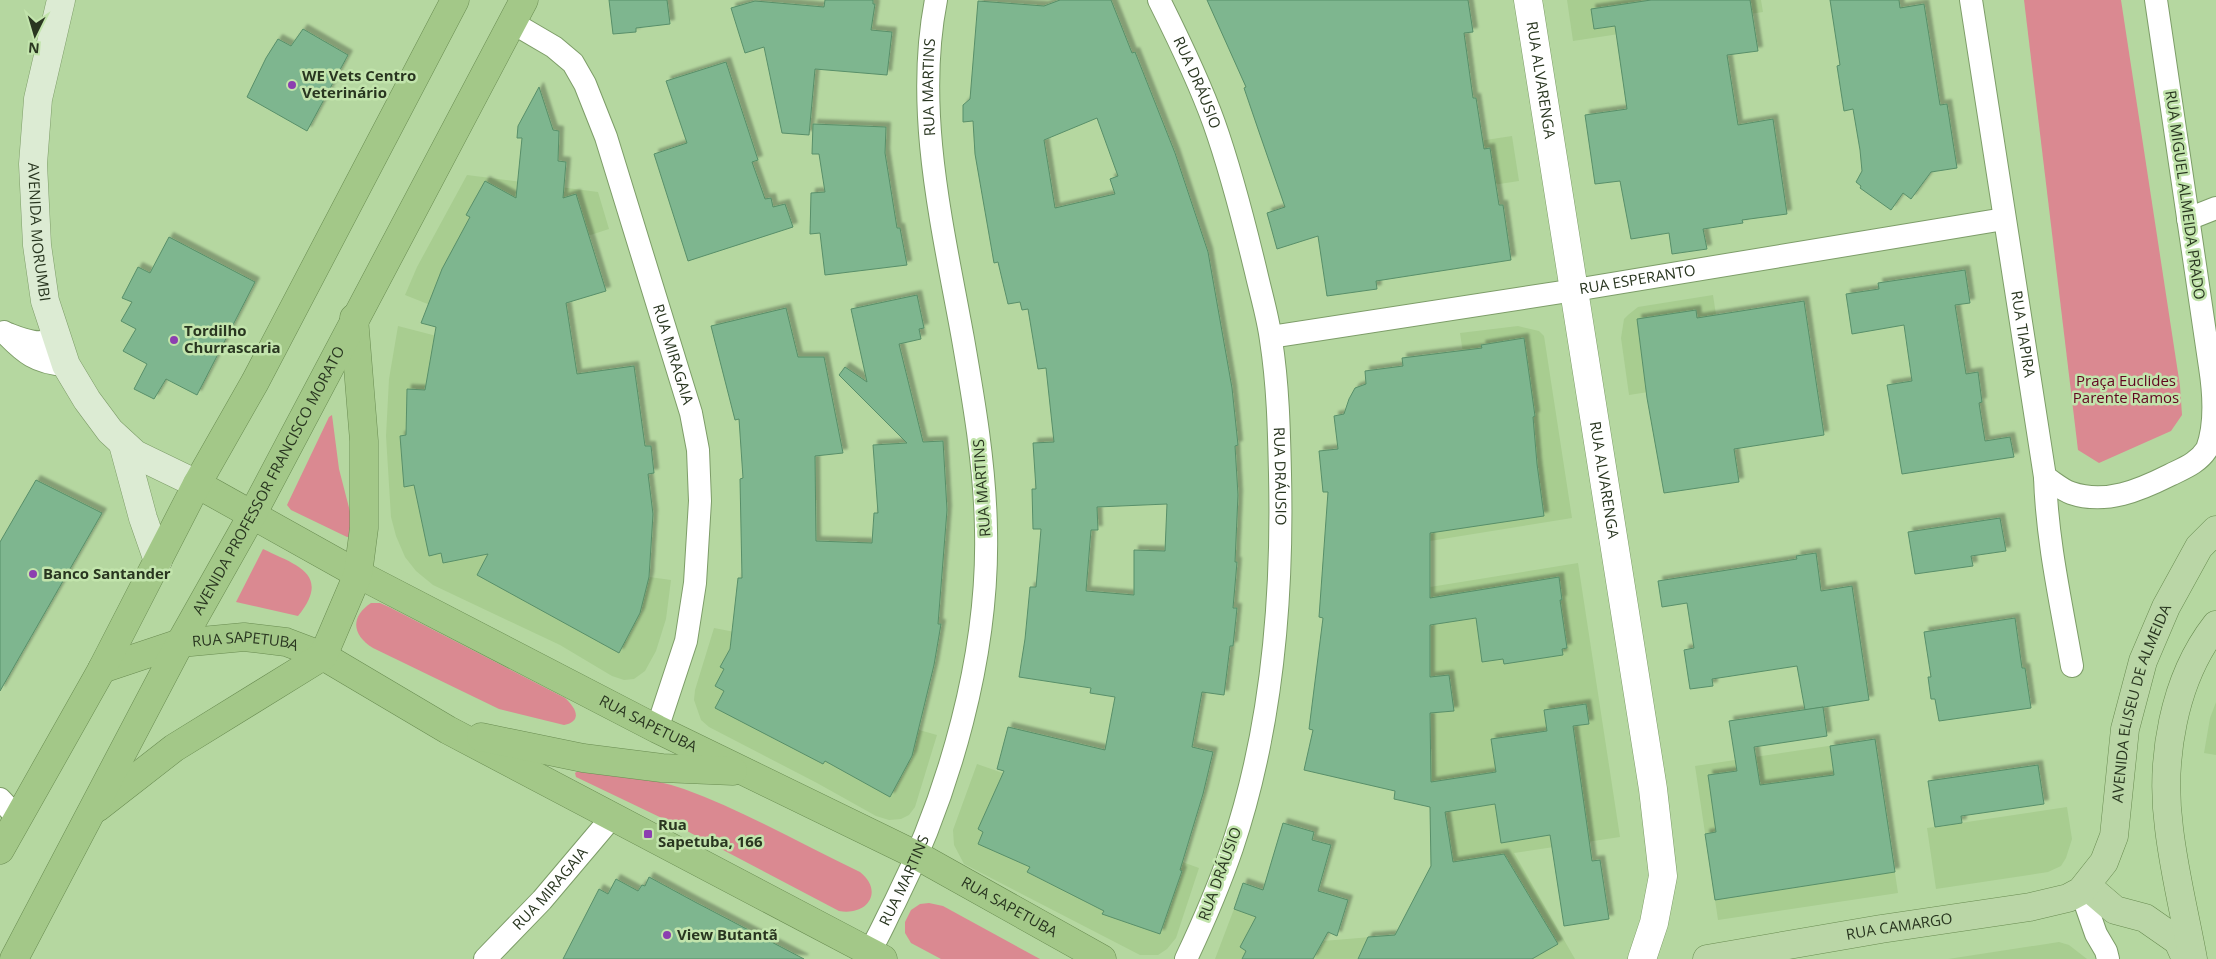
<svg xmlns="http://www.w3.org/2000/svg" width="2216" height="959" viewBox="0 0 2216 959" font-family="'Open Sans',sans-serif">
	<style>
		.built { fill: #a8cd90 }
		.green { fill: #da8991 }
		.building { fill: #7eb68f; stroke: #588f69; fill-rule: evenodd; filter: url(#shadow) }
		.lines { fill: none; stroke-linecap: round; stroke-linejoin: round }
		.minor-casing { stroke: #7d9d68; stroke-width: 24 }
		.tertiary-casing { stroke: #7d9d68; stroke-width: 29 }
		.secondary-casing { stroke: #7d9d68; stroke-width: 29 }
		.primary-casing { stroke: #698c51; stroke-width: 29 }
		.trunk-casing { stroke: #698c51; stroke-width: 29 }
		.minor { stroke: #fff; stroke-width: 22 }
		.tertiary { stroke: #fff; stroke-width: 28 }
		.secondary { stroke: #dcebd3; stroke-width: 28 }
		.primary { stroke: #bad6a6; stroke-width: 28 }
		.trunk { stroke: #a3c888; stroke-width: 28 }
		.poi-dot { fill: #8c3fb0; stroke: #c2e4ac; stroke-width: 2 }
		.labels { text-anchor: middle; stroke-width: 5; stroke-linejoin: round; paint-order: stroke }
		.poi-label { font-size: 15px; font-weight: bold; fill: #293620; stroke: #c2e4ac; text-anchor: start }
		.street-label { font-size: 15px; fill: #293620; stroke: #c2e4ac }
		.park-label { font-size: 15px; fill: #60051f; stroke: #c2e4ac }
	</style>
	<defs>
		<filter id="shadow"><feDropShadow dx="4.5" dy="-4.5" stdDeviation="1" flood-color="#0004"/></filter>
	</defs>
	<rect width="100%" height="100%" fill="#b5d7a0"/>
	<!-- built -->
	<g class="built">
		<path d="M1567,0h194l2,12 -190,29z"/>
		<path d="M1512,136l7,45 -125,19 -14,-44z"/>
		<path d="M467,175l131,17 11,37 -83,27v87l-121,-48 12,-28z"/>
		<path d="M1713,295l13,85 -97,15 -8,-57 3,-19 4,-4 10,-8z"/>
		<path d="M398,326l128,33 73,211 72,10 -5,39 -10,32 -11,20 -11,8 -10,1 -12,-4 -52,-31 -127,-60 -17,-14 -11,-14 -9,-21 -5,-19 -5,-81 3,-57z"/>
		<path d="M1518,326l21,5 5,5 28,182 -142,23 -1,-10 46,-96 -15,-102z"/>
		<path d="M1578,563l42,274 -106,16 61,106h-360l19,-50 89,32 72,-6 36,-69 -1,-279z"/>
		<path d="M714,628l97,19 44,65 82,23 -22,72 -6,8 -8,4 -12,1 -13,-4 -59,-33 -108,-56 -8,-7 -7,-20 1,-10z"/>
		<path d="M2216,702v53l-12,-2 6,-35z"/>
		<path d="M1875,739l23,154 -180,27 -23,-154z"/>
		<path d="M977,764l92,32 58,46 72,26 -23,70 -9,11 -9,6h-18l-176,-91 -10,-19 -1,-15z"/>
		<path d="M2067,807l5,32 -6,19 -5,8 -13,6 -112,17 -9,-61z"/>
		<path d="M2059,942l10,3 18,14h-139z"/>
	</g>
	<!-- green -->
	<g class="green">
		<path d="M2024,0h97l59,386 2,29 -11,16 -72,32 -21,-13z"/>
		<path d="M332,415l7,54 15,58 -4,10h-3l-56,-27 -4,-5 42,-88z"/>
		<path d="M263,549c33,16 69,25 35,67l-62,-14z"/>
		<path d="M371,603h9l9,4 176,91c11,10 18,23 -1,27l-65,-16 -126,-61c-21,-13 -23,-31 -2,-45z"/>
		<path d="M578,771c34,5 73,6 106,18 60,22 118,55 176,83 24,19 8,44 -21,39l-171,-90 -92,-44 -1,-4z"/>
		<path d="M929,903l14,3 97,53h-99l-30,-16 -6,-10v-11l6,-12 9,-6z"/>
	</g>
	<!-- building -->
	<g class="building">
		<path d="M609,0h58l3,24 -34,4v4l-23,2z"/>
		<path d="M825,0h48v4h2l-4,26 21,2 -5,43 -72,-6 -6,66 -27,-2 -18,-86 -19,6 -14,-45 24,-7 69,6z"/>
		<path d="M1060,0h51l21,53 3,-1 40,101 33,99 24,136 6,57 -3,1 3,49 -3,67h2l-4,46h4l-4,38h-3l-6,49 -22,-3 -10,55 21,5 -10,42 -23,76 2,1 -22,63 -58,-20 2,-3 -77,-39 3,-5 -52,-23 5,-12 -5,-3 26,-58 -7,-2 11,-42 97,23 10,-53 -25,-4 1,-5 -72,-11 6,-38 5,-52h6l5,-58h-8l-1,-40h4l-3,-46 21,-1 -8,-74 -8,1 -10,-60 -6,1 -2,-8 -12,2 -10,-42 -4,1 -19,-109 -2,-33 -10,1v-17l7,-6 8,-98 66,5zM1097,118l21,58 -8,3 5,15 -60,14 -11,-68zM1167,504l-2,47 -31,-1v45l-48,-4 5,-61h7l-1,-23z"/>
		<path d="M1207,0h261l5,32 -9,1 9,65h3l8,51 6,-1 9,57h4l8,55 -135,21 1,8 -50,7 -9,-60 -41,13 -10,-36 18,-6 -27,-78 -14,-41 2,-1z"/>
		<path d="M1651,0h99l8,51 -31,4 11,70 35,-6 14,95 -45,6 1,3 -40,6 4,20 -35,5 -3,-21 -38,6 -11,-58 -25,3 -10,-69 42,-6 -12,-83 -21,3 -3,-20z"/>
		<path d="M1830,0h69l1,8 24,-4 16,101 7,-1 10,64 -26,4 -20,27 -8,-6 -12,17 -31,-22 1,-2 -5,-4 6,-11 -2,-21 -7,-41 -9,2 -7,-45 3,-1z"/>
		<path d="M303,29l45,26 -41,76 -60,-34 19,-39 12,-19 13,7z"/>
		<path d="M726,62l32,98 -6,2 13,37 6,-1 2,9 12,-3 8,23 -105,34 -34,-107 33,-11 -21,-62z"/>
		<path d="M539,87l14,43 6,1 -1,30 8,1 -3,36 13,-4 30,97 -40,12 11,71 57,-8 11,80h6l3,27 -6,1 5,40 -4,63 -9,36 -21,40 -142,-78 11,-21 -45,9 -2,-10 -12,3 -15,-71 -10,2 -4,-51 6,-1 1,-46 18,1 11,-63 -15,-4 21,-54 28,-52 -4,-2 19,-34 31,17 6,-60h-5l1,-12z"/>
		<path d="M813,124l73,3 -1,26 12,75h3l7,37 -82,10 -5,-42 -10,1 1,-41 14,-1 -6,-38h-7z"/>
		<path d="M169,237l86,45 -58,113 -31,-16 -12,20 -20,-10 13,-25 -24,-13 13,-22 -15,-8 11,-19 -10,-4 16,-31 12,6z"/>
		<path d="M1965,270l5,33 -15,2 11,69 12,-2 4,30 -3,1 6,38 25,-4 4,20 -112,17 -15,-89 25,-4 -8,-56 -52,9 -6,-40 33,-5 -1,-6z"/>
		<path d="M917,295l7,33 -5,1 2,10 -22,5 24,98 20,-1 4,69 -9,114h3l-7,41 -22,91 -22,41 -65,-36 -2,3 -108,-56 9,-17 -9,-5 9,-17 -4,-2 10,-18 8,-71h4l-2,-99 3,-1 -4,-59 -4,1 -24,-94 75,-18 12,49h26l19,96 -28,3 1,85 56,2 2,-30h4l-5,-68 34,-2 -68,-68 6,-8 22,15 -16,-73z"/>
		<path d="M1804,301l20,134 -90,14 5,33 -75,11 -17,-95 -10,-79 59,-9 1,8z"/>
		<path d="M1524,338l11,78 -2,1 4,47 7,52 -114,17v65l129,-21 3,23h-2l7,48 -5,1 1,6 -59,9 -1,-5 -21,3 -6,-44 -46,7v52l19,-2 5,36 -24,2 1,69 65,-10 -5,-33 56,-8 -3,-21 42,-6 3,20 -16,2 19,135 8,-1 9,59 -45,7 -14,-91 -49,8 -6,-39 -50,8 8,50 51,-8 54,90 -26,15h-174l10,-22 27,-2 36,-69 -1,-59 -36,-8 1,-8 -91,-21 9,-40 -4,-1 14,-111 -4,-1 9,-125h-5l-4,-41 19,-2 -4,-33 10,-2 5,-15 6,-11 11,-4 -1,-13 38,-5 -1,-8 80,-10 -1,-3z"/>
		<path d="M36,480l66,33 -102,178v-149z"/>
		<path d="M2000,518l6,33 -35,5 2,10 -58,8 -7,-42z"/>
		<path d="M1816,553l5,38 31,-5 17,114 -64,10 -8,-44 -85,13 1,7 -23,3 -6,-39 10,-2 -7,-45 -25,4 -4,-26 139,-22 -1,-3z"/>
		<path d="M2015,618l7,50h3l6,40 -92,13 -4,-22h-4l-3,-22h3l-7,-45z"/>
		<path d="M1823,707l4,29 -73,11 6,38 74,-10 -4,-29 45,-7 20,133 -180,28 -10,-66 11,-2 -8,-57 29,-4 -8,-50z"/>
		<path d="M2038,765l6,39 -83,12 1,7 -27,4 -7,-46z"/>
		<path d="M1283,823l31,9 -2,8 19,5 -13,46 30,9 -11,36 -9,-4 -15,27h-71l4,-8 -6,-4 16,-30 -22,-8 9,-26 20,7z"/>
		<path d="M649,877l46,25 109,57h-241l36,-70 9,5 8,-15 22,12 4,-6 3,1z"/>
	</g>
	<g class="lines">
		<defs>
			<g id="minor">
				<path id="s1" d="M1159,0c20,40 40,81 55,123 17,48 30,99 42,149 5,22 12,45 15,68 7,45 8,89 9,134 3,126 -8,255 -48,374 -13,38 -29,75 -46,111"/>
				<path id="s2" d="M1971,0l74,477c2,64 16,126 27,189"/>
				<path id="s3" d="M513,23l41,24 19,16 12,21 21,53 85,276 7,37 2,51 -5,82 -9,58 -29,88"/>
				<path d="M2188,219l28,-11"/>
				<path d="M4,332c20,21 32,31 62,33"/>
				<path d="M8,334c13,5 36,15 47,1"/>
				<path id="s4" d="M1271,337l304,-47 429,-71"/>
				<path d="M2045,477c8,5 17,13 26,16 35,12 69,-3 99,-18 14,-7 28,-12 37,-26 9,-24 7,-56 3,-82l-54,-367"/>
				<path d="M0,799l17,18"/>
				<path d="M2081,891l15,43 10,17 2,8"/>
				<path id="s5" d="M485,959l57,-59 71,-84"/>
				<path id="s6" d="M865,959c12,-18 20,-38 30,-57 55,-110 94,-248 91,-372 -1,-64 -12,-128 -23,-191 -20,-111 -49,-227 -27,-339"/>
			</g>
			<g id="tertiary">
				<path id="s7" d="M1528,0l125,789 10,87 -9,47 -12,36"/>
			</g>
			<g id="secondary">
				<path id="s8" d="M61,0l-23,99 -5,65 4,81 8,56 21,64 21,35 23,31 25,23 62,30"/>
				<path d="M123,444l20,74 15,43"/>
			</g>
			<g id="primary">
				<path d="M2087,886l28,24 30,8 33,23 8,18"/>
				<path id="s9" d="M1707,959l174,-30 149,-22 38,-9 13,-7 23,-29 10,-26 11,-107 18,-68 23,-54 33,-60 17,-17"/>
				<path d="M2193,959c-8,-44 -19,-87 -24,-131 -9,-68 4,-148 47,-203"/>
			</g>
			<g id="trunk">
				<path id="s10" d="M197,484l161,90 299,155 261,127 184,103"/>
				<path id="s11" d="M102,669l78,-26 64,-6 42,5 37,14 125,74 435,229"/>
				<path d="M481,737l102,21 79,10 71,3"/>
				<path d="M97,808l77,-60 149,-92 35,-82 6,-46v-87l-10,-123"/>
				<path d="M0,850l102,-181 95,-185 58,-102 200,-382"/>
				<path id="s12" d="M14,959l166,-316 72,-128 272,-515"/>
			</g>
		</defs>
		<!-- minor casing -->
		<use href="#minor" class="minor-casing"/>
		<!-- tertiary casing -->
		<use href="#tertiary" class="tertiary-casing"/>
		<!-- secondary casing -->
		<use href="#secondary" class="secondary-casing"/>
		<!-- primary casing -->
		<use href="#primary" class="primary-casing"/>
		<!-- trunk casing -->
		<use href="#trunk" class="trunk-casing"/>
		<!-- minor -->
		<use href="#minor" class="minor"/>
		<!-- tertiary -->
		<use href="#tertiary" class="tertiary"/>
		<!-- secondary -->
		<use href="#secondary" class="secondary"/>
		<!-- primary -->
		<use href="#primary" class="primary"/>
		<!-- trunk -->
		<use href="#trunk" class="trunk"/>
	</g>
	<!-- markers -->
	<g class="poi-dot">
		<circle cx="292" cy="85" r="5"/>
		<circle cx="174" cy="340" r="5"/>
		<circle cx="33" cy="574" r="5"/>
		<rect x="643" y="829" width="10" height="10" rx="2.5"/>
		<circle cx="667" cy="935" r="5"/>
	</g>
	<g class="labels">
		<!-- poi labels -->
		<g class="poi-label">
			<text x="302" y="81">WE Vets Centro<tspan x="302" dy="17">Veterinário</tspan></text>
			<text x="184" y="336">Tordilho<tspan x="184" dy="17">Churrascaria</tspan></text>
			<text x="43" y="579">Banco Santander</text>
			<text x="658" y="830">Rua<tspan x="658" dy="17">Sapetuba, 166</tspan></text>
			<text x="677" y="940">View Butantã</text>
		</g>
		<!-- street labels -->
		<g class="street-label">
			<text dy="5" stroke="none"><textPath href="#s7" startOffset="81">RUA ALVARENGA</textPath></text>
			<text dy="5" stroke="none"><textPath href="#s1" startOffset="91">RUA DRÁUSIO</textPath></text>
			<text dy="5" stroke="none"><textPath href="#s6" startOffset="898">RUA MARTINS</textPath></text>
			<text transform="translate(2185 195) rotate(82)" y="5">RUA MIGUEL ALMEIDA PRADO</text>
			<text dy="5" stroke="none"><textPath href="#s8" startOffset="235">AVENIDA MORUMBI</textPath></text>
			<text dy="5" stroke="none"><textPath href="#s4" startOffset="371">RUA ESPERANTO</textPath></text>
			<text dy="5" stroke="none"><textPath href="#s2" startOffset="338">RUA TIAPIRA</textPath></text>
			<text dy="5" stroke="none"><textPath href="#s3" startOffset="381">RUA MIRAGAIA</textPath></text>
			<text dy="5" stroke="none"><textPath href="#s1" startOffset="496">RUA DRÁUSIO</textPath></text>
			<text dy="5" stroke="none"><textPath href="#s12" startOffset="542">AVENIDA PROFESSOR FRANCISCO MORATO</textPath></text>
			<text dy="5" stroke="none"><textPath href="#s7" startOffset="486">RUA ALVARENGA</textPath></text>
			<text transform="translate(982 488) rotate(-94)" y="5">RUA MARTINS</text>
			<text dy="5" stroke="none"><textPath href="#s11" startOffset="148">RUA SAPETUBA</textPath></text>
			<text dy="5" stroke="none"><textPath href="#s9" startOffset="582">AVENIDA ELISEU DE ALMEIDA</textPath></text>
			<text dy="5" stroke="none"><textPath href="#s10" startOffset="511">RUA SAPETUBA</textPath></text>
			<text transform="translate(1220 874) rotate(-70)" y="5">RUA DRÁUSIO</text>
			<text dy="5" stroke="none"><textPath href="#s6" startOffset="88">RUA MARTINS</textPath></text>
			<text dy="5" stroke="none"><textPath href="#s5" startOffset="96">RUA MIRAGAIA</textPath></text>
			<text dy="5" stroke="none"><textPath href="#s10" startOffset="916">RUA SAPETUBA</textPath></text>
			<text dy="5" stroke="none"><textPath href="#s9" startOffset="195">RUA CAMARGO</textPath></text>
		</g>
		<!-- park labels -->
		<g class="park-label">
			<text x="2126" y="386">Praça Euclides<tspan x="2126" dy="17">Parente Ramos</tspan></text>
		</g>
	</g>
	<!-- north arrow -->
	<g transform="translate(35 35) rotate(185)" stroke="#c2e4ac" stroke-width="4" paint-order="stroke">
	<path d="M0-4L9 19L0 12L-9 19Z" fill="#293620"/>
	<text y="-8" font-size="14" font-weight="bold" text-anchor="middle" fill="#293620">N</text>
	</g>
</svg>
